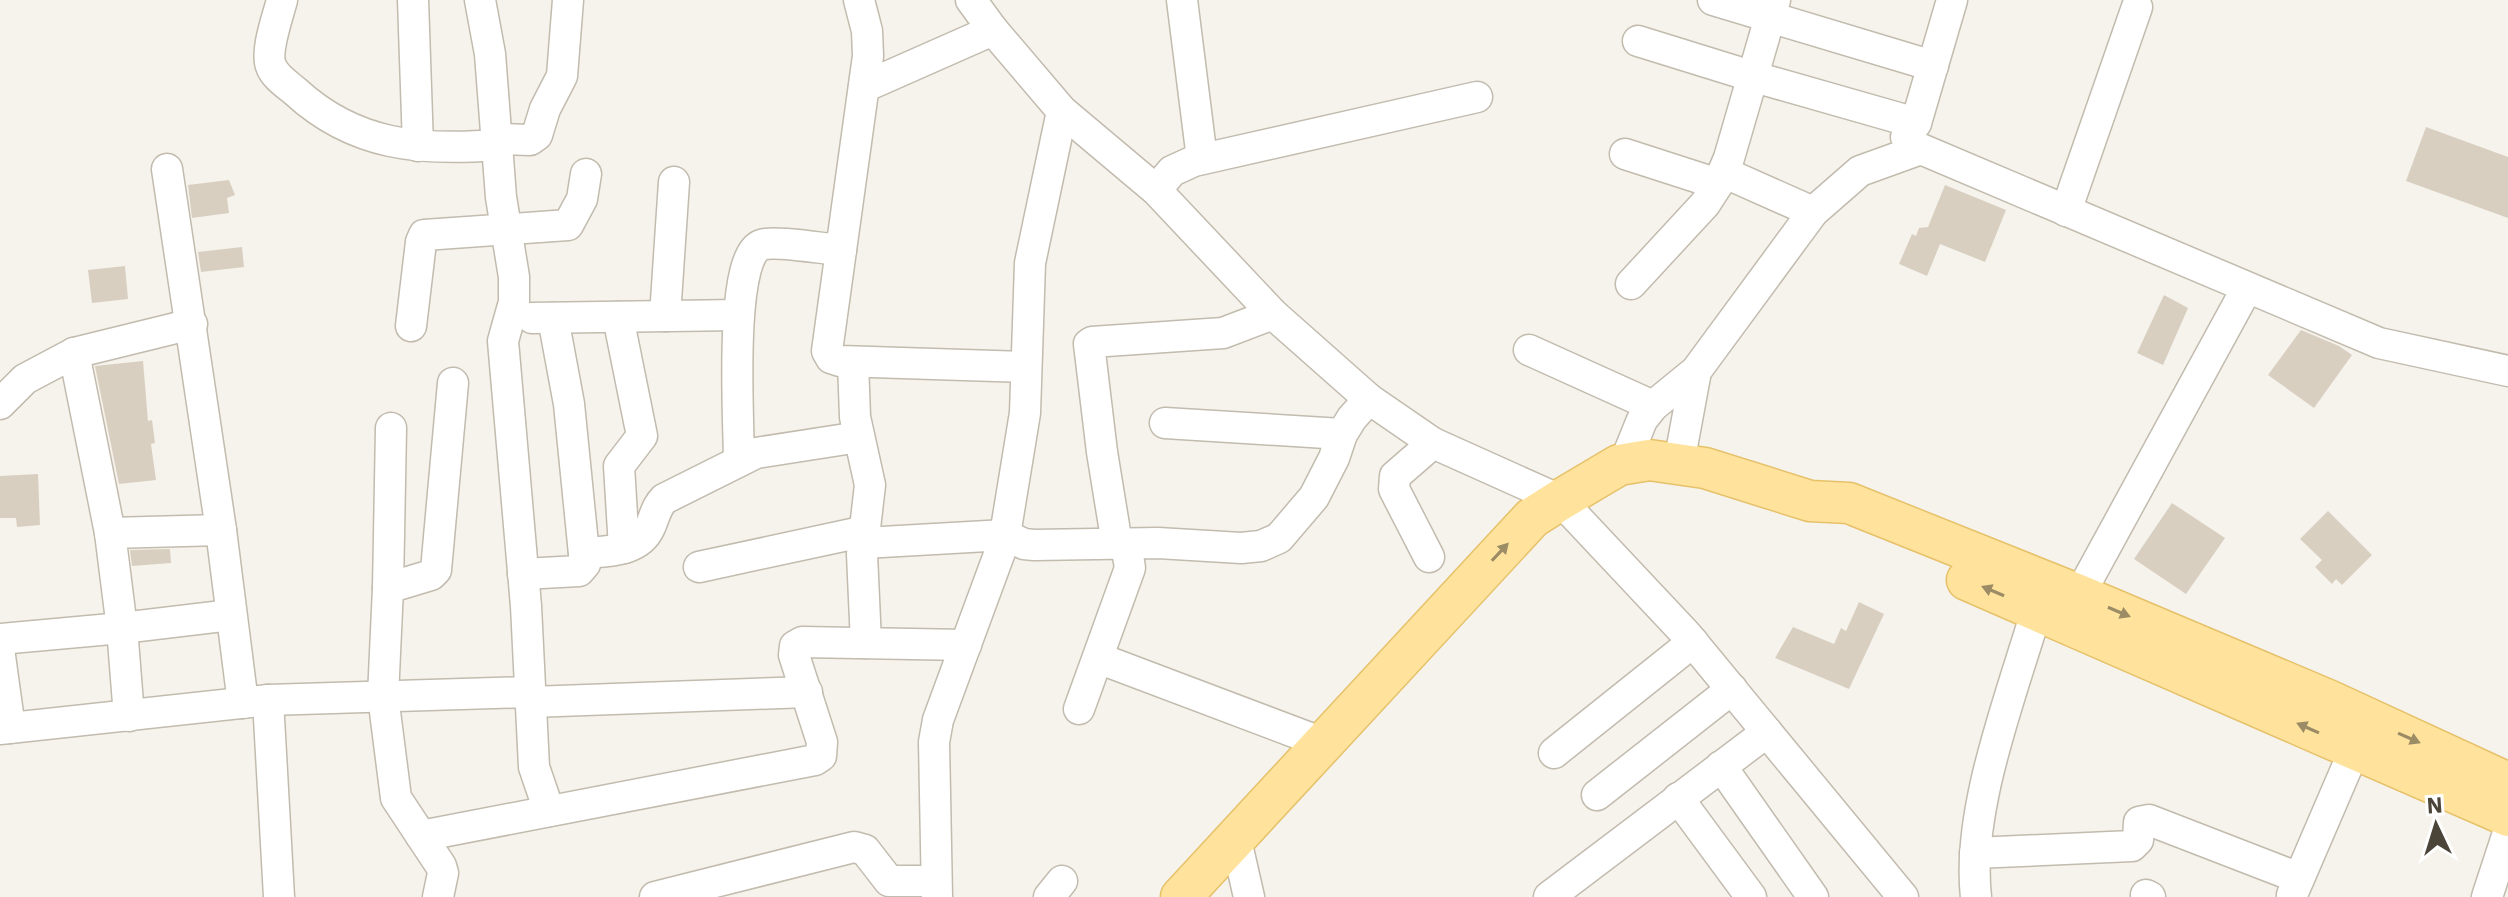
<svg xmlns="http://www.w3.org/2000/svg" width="2508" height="897" viewBox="0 0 2508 897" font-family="'IBM Plex Sans',sans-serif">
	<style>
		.building { fill: #d8cfc1 }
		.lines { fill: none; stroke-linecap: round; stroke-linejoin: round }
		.minor-casing { stroke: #c2bbae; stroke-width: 33 }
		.major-casing { stroke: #e6c16a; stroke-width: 43 }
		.minor { stroke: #fff; stroke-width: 30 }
		.major { stroke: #ffe39c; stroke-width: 40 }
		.oneway { fill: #9c8c66 }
	</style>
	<rect width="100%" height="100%" fill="#f6f3ec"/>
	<!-- building -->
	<g class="building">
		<path d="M2426,127l82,30v61l-102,-37z"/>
		<path d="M229,180l6,15 -8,3 2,15 -37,5 -4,-33z"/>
		<path d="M1945,185l61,25 -21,52 -45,-18 -13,32 -28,-12 13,-30 4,2 3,-8 9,-1z"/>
		<path d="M242,247l2,20 -43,5 -3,-20z"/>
		<path d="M125,266l3,33 -36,4 -4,-33z"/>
		<path d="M2164,295l24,13 -25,57 -26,-12z"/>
		<path d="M2301,330l38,16 13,9 -38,53 -46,-33z"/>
		<path d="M143,361l5,60 4,-1 3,23 -4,1 5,36 -37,4 -24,-118z"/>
		<path d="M38,474l2,51 -23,2 -1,-9h-16v-42z"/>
		<path d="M2172,503l53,35 -39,56 -52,-35z"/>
		<path d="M2328,511l44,44 -30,30 -6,-6 -4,5 -17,-17 7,-7 -22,-21z"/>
		<path d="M170,549l1,14 -39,3 -2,-16z"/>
		<path d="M1859,602l25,12 -35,75 -74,-31 18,-31 41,17 7,-16 5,3z"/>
	</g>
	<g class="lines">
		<defs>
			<g id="minor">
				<path d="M282,0c-4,16 -17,51 -11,66 4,11 17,19 25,26 59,54 125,59 201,53"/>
				<path d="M413,0l5,146"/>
				<path d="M480,0l10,54 11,143 13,80v25l-11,39 23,265 8,161 15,44"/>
				<path d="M859,0l8,31 1,25 -41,295 4,7 9,3 186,6"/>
				<path d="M971,0l22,30 69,81 94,79 117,124 96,85 64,44 127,57 126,134 217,263"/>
				<path d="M1182,0l20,159"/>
				<path d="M1713,0l220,66"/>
				<path d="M1638,41l113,35 165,47"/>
				<path d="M864,87l129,-57"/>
				<path d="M1906,137l10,-14 36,-123"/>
				<path d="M497,139l33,1 7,-5 8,-26 17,-33 6,-76"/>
				<path d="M1625,154l93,30"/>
				<path d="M167,169l54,361 22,173"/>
				<path d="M1723,172l90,40"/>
				<path d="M1156,190l16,-19 22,-10 283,-64"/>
				<path d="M2066,211l71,-204"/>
				<path d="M1631,284l74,-80 13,-20 11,-26 46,-158"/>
				<path d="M665,316l9,-134"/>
				<path d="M618,317l24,119 -23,30 5,82"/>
				<path d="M532,318l206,-3"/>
				<path d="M411,326l10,-84 3,-7 144,-10 14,-26 4,-25"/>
				<path d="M1529,350l124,56"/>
				<path d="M74,353l36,180 12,95 7,88"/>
				<path d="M853,362l2,55 15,68 -8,69 4,89"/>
				<path d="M0,404l25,-25 49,-26 118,-29"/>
				<path d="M1165,423l177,11"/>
				<path d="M391,428l-3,160 -5,108 13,102 45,68 2,7 -5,24"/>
				<path d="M739,461c0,-35 -11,-204 22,-216 13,-5 64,4 80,5"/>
				<path d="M1625,462l17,-42 11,-14 43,-35 117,-159 47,-41 61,-22 458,194 129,28"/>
				<path d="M1679,463l17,-92"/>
				<path d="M110,533l111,-3"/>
				<path d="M864,543l141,-8 19,9 10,1 124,-2 83,5 20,-2 18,-8 35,-41 20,-39 8,-24 10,-16 17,-19"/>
				<path d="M1117,544l-15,-92 -13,-108 3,-2 131,-9 50,-19"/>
				<path d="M584,553c24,-2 55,-1 66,-26 5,-11 6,-20 14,-28l92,-46 103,-16"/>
				<path d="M1429,557l-35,-68 1,-13 38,-33"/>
				<path d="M699,567l167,-36"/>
				<path d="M523,574l56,-3 6,-7 -16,-160 -16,-86"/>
				<path d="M388,588l43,-13 5,-5 17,-187"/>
				<path d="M2070,612l177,-324"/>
				<path d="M0,639l122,-11 109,-13"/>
				<path d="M0,656l10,72"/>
				<path d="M1098,658l225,85"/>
				<path d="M268,700l11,197"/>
				<path d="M531,702l276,-10"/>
				<path d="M1079,709l51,-141 -4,-24"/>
				<path d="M0,729l268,-29 262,-8"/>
				<path d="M1554,753l139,-111"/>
				<path d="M1721,766l92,131"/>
				<path d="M1597,795l135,-106"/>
				<path d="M1678,798l73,99"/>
				<path d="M421,836l394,-76 6,-4 1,-14 -28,-87 1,-9 7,-4 164,3"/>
				<path d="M1236,840l13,57"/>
				<path d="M1975,853l157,-7 6,-6 1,-18 10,-2 150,58"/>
				<path d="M2146,895l4,2"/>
				<path d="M2292,895l71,-165"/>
				<path d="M655,897l199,-50 11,3 24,31h47"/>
				<path d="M937,897l-3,-155 4,-22 66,-179 21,-128 5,-150 32,-152"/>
				<path d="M1049,897l13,-16"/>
				<path d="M1549,897l218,-165"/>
				<path d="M1976,897c-10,-87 36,-203 61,-288"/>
				<path d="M2487,897l21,-64"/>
			</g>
			<g id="major">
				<path d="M1967,580l541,236"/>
				<path d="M1181,897l351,-379 28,-18 59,-35 30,-5 56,8 105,33 39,2 230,92 249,105 180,83"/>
			</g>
		</defs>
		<!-- minor casing -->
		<use href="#minor" class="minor-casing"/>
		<!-- major casing -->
		<use href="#major" class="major-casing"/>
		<!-- minor -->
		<use href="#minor" class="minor"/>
		<!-- major -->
		<use href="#major" class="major"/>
	</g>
	<!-- one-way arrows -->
	<defs><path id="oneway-solid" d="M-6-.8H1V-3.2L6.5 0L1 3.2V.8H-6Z" transform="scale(2)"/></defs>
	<g class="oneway">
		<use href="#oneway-solid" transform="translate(1500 552) rotate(-47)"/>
		<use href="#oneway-solid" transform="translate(1993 591) rotate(-157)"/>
		<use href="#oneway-solid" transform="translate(2119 612) rotate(23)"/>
		<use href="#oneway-solid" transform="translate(2308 728) rotate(-156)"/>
		<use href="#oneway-solid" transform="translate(2409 738) rotate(24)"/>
	</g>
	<!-- north arrow -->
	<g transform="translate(2436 825) rotate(356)" stroke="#ffffff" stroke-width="6" paint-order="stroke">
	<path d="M0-6L14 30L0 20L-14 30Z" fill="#4b4439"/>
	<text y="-12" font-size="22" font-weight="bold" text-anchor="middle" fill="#4b4439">N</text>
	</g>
</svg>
